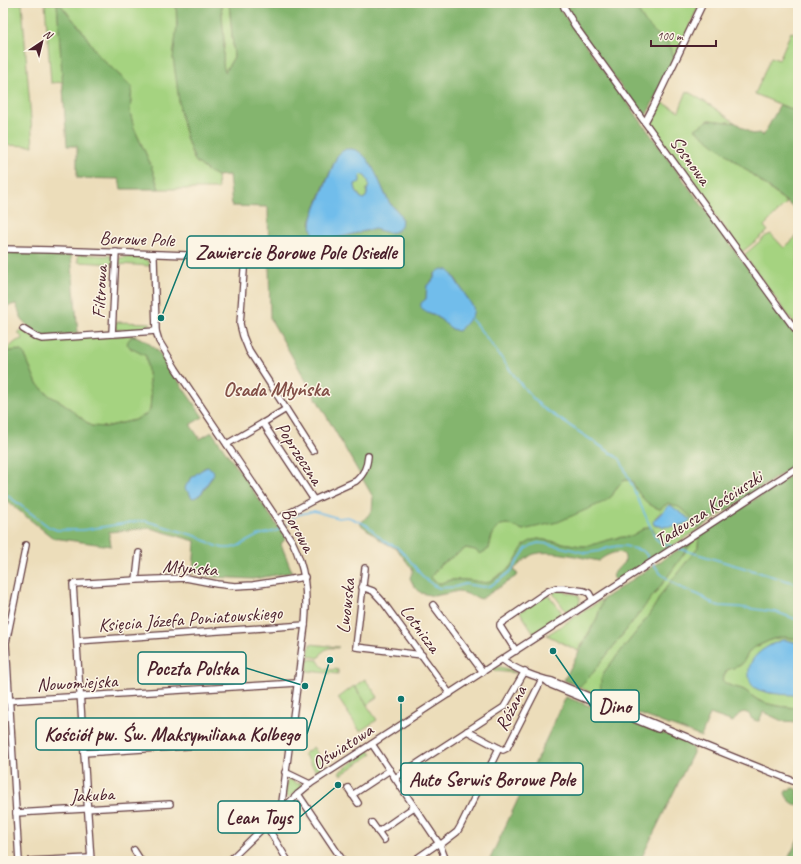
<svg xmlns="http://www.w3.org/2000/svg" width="801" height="864" viewBox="0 0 801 864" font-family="Caveat,sans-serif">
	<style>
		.green { fill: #a5d380; stroke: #787956; fill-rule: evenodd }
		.forest { fill: #84b56e; stroke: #676a4c; fill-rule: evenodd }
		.water { fill: #71bdeb; stroke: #5e6e8b; fill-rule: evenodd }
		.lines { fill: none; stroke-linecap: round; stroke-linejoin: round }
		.stream { stroke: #71bdeb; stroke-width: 1.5 }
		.minor-casing { stroke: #623c40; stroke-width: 8 }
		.minor { stroke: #fff; stroke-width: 5.5 }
		.labels { text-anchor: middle; stroke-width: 3; stroke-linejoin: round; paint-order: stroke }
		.street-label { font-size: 19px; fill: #4a1f2b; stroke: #fcf5e5 }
		.neighbourhood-label { font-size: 20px; font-weight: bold; fill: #835048; stroke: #fcf5e5 }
		.leader { fill: none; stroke: #0f766e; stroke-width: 1.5 }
		.callout-dot { fill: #0f766e; stroke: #fcf5e5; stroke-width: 1.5 }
		.callout { fill: #fcf5e5; stroke: #0f766e; stroke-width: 1.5 }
		.callout-label { font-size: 20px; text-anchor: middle; font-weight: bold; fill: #4a1f2b }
	</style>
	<rect width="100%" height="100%" fill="#fcf5e5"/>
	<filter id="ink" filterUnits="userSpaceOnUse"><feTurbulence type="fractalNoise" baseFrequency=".025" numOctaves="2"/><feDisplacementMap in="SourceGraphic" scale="8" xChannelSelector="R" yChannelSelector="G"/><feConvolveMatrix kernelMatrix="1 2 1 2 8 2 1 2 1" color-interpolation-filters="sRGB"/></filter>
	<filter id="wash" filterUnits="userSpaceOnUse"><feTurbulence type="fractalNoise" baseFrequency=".012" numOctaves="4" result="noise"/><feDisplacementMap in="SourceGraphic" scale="16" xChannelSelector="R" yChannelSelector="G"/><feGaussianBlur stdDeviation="0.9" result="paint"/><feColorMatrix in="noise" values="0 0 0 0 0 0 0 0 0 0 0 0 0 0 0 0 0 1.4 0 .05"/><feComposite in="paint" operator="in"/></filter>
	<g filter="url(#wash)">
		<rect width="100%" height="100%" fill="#ecddba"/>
		<!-- green -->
		<g class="green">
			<path d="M3,3h19l11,143 -30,-1z"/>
			<path d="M45,3h12l6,79 -12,1z"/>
			<path d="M59,3h117c2,47 -3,95 12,140 2,5 4,13 7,17 3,5 17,13 22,16l1,13h-59l-9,-26 -16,-35 -4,-16 2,-25 -33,-31 -18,-27z"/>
			<path d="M221,3h8l5,54 -10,16 -1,-9 1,-23z"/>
			<path d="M633,3h67l-26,57 -6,-18 -11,-8 -12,-12z"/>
			<path d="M791,32l7,2v79l-7,-4 -36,-15 16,-37 8,3z"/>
			<path d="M687,91l23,14 26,18 -27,-3 -13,9 91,74 -23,23 4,5 -26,21 -93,-128v-3l10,-20 20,10z"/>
			<path d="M362,174c4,3 8,7 7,12 -1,1 -2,2 -2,4 -1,2 0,5 -1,7l-3,2c-3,-2 -9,-10 -8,-15 2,-3 4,-3 5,-9z"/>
			<path d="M771,234l13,14 14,-13v94l-54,-74 22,-19z"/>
			<path d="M78,254l33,2 3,3v5l-36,-2z"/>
			<path d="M125,257c9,1 22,-2 26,9l-33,-2v-5l2,-1z"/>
			<path d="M115,322l36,1c-6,10 -23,6 -34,7 -2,-2 -2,-5 -2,-8z"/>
			<path d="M23,330l15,10 93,-5 5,1 -5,1 -1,11 9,4 7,4 5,41 -1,13 -2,4 -13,6 -30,7 -14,-1 -28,-23 -13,-7 -13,-12 -13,-31c-5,-5 -13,-2 -19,-1 6,-6 10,-12 18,-13l-3,-4 -2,-3z"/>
			<path d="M627,480l5,1c5,12 15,25 28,28l8,-6c17,5 22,12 31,26l-28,18 -14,-10 -3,-6 -4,-4h-4l-14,9 -16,2 -15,4 -11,4h-9l-43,-7 -13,5 -14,23 -24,16c-15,-2 -33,-7 -48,1l-3,-1 -5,-6 9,-12 26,-17 9,2 5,3 9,-4c2,-10 5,-26 18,-25 5,0 11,4 16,6l89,-34c4,-7 8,-15 15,-16zM661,512l20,1 6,4 -5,8 -26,1 -2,-1c-2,-6 3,-9 7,-13z"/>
			<path d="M699,536l-1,11 -36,46c-15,29 -38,53 -58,79 -5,13 -5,21 6,29l-31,-14 13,-13 74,-95 27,-38z"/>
			<path d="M558,590l20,5 2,4 -1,7 -12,7 -14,-20z"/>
			<path d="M547,594c4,4 16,17 15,22 -1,3 -23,16 -27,19l-15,-23z"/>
			<path d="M603,599l-6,19 -19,33 -31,-16z"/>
			<path d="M784,637l14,2v4c-4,-1 -8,-3 -13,-3 -8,-1 -21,10 -28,15v34l13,4 28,2v13c-13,-1 -28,-2 -40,-8 -6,-3 -10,-9 -16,-11 -9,-3 -13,-2 -20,-9l5,-10 12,-4 3,-2 7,-12 4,-4 20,-9z"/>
			<path d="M3,641l4,54 -1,3 -3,1z"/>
			<path d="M310,644l29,3 -2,1c-9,-1 -14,1 -18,10l-11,-2z"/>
			<path d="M308,659l10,1c3,7 9,12 17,9l3,1v4l-31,-3z"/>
			<path d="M500,667l5,1 12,5 -23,-2v-3z"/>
			<path d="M365,679l13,18 -11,8 -12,-19z"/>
			<path d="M354,686l23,34 -17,11 -22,-33z"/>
			<path d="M313,747l12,18 -9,6 -12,-17z"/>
			<path d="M368,751h2l2,3 -31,21 -2,-3c10,-6 19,-14 29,-21z"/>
			<path d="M289,776l2,1v3l9,5v-4l2,3v3l-12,10h-1l-4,-2 3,-18z"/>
		</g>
		<!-- forest -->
		<g class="forest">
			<path d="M57,3h2l22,26 18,27 33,31 -2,25 4,16 16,35 9,26h-38l-2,-10 -42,-1v-32h-10l-8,-115z"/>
			<path d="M176,3h45l3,38 -1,23 2,8 9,-15 -5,-54h330l2,8 76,105 157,216 4,4v127l-99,66c-9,-14 -14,-21 -31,-26l-8,6c-13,-3 -23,-16 -28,-28l-5,-1 -4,1 -6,6 -5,9 -8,6 -46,20 -35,8 -16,-6 -6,1 -5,4 -5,9 -2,11 -9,5 -5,-4 -9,-2 -26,17 -9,12 5,6 3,1c15,-8 33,-3 48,-1 7,-4 19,-11 24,-16 10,-12 8,-25 27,-28l43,7h8l12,-4 15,-4 15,-2 16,-9h3l4,3 3,7 14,10 -52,33h-3c-3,-2 -3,-4 -2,-7l11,-12c2,-16 -21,-6 -26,0 -17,-3 -48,-12 -65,-7 -6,2 -15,11 -20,15l4,6 -37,24 -22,-8 -25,5 -13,-3 -7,-7 -4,-8 3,-8 -16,-21 -15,-8 -22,-17 12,-13 1,-14 -103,-179 -2,-111 -36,-1 -3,-31 -12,1 -8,-4 -14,-11 -9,-24 -6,-26 -3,-26 -4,-27 4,-33zM337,156l34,9 18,37 9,10 4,8 -1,4 -2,5 -6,3h-7l-6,-2 -7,-1 -48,12 -15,-18 11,-30zM448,270l3,3 6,8 8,14 -2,30 -4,6 -7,-2 -16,-13 -10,-5 -2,-10 2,-2c1,-5 -1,-11 3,-16 1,-1 3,-2 5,-4v-5z"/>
			<path d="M566,3h67l12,19 12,12 11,8 4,8 2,10 -27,54 -3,2 -2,-1 -63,-86 -13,-23z"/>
			<path d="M780,105l11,4 7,4v98l-103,-82 14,-9 10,1 17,2 16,11 7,-1 4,3z"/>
			<path d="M3,252l68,3 7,78 -23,3h-12l-10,-5 -11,-11 -6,-16 -9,2 -4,5z"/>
			<path d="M136,336l10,5 11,9 46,67 -12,7v2l9,13 12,-7 74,106 -5,6 11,28 -39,7 -39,-2 -21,-4 2,-32 -45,-13 -41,4 2,14 -58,-8 -50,-40v-146c7,0 15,-4 21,1l13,31 13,12 13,7 28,23 14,1 30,-7 12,-6 3,-4 1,-13 -5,-41c-7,-4 -14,-6 -19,-12l1,-3 3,-4zM207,467l5,11c-5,5 -8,15 -14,18 -2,1 -5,0 -7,1l-1,-3 -5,-5 5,-10 14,-11z"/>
			<path d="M798,471v168l-14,-2 -11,2 -20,9 -4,4 -7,12 -3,2 -12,4 -5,10c7,7 11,6 20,9 6,2 10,8 16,11 12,6 27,7 40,8v14l-16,-1 -19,-9 -4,9c-3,0 -5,-1 -7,-2 -4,-4 0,-3 -5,-6 -7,-3 -11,5 -14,9l-23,-8 -9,23c-12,-5 -25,-10 -38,-14 -12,-5 -55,-19 -61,-29 -3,-7 -1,-16 2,-22 20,-26 43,-50 58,-79l36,-46 1,-11z"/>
			<path d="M693,541l-27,38 -74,95 -13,13 -15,-7 33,-62 6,-19 67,-44z"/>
			<path d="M566,697l120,45c4,3 7,5 7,11l-53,108h-151z"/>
			<path d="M793,788l5,2v16c-6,-3 -11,-6 -13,-13l1,-2z"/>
			<path d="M798,839v22h-11z"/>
		</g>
		<!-- water -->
		<g class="water">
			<path d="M346,149c2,0 4,0 6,0 19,3 28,37 36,51 3,7 11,10 13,17 1,4 1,9 -2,12 -7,7 -18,1 -26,0l-48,12c-14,-3 -16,-14 -12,-26l24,-59 4,-4zM362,174c6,4 9,10 5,16v4l-1,3 -3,2c-5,-2 -8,-10 -8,-15l5,-2v-7z"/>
			<path d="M442,269l6,1 3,3 22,34c2,9 -4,12 -9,18 -2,2 -3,4 -5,6 -10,-1 -16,-11 -24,-16 -4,-2 -9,-3 -12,-6 -3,-2 -2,-3 -2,-6l5,-4 1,-14c2,-1 4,-2 5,-4 5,-5 -1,-7 10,-12z"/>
			<path d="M207,467c13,4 4,10 0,17 -3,6 -6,11 -13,14l-3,-1 -1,-3 -5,-5c1,-8 15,-19 22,-22z"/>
			<path d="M670,505l21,15c-7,7 -27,8 -37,5l-1,-3 1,-2z"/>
			<path d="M782,640h4l12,3v52c-11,0 -33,-1 -43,-7 -4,-3 -6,-8 -6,-13 -2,-19 18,-29 33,-35z"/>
		</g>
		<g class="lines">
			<!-- stream -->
			<g class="stream">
				<path d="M471,319c26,28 43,63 72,89l68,45 9,6 36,80 5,4 11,3"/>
				<path d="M3,492l46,35 8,3h26l57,-9h6l50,15 20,10 7,2h8l7,-2 21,-11 17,-4 5,-3"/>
				<path d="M284,526l13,-11 17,-4 24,7 10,-1 5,2 14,6 7,7 10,9 13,6 10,10 17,21 9,7 6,3 16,-1 10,-3 18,3 7,-1 11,-7 10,-8 15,-22 6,-4 6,-2 10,1 38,9 14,-2 7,-3 10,-2h8l18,5 2,2 16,21 18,13 20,8 14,9 7,2 18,1 38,5 22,8"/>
				<path d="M677,548l121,36"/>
			</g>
		</g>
	</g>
	<g filter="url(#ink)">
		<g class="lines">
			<defs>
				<g id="minor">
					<path d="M563,3l1,4 11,19 217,299 6,7"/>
					<path d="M645,122l8,-15 50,-104"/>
					<path d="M3,249l48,1 218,8"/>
					<path d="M149,254l3,1 2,4 2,72 3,10 17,28 116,172c3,6 6,13 8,20 7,21 7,42 5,64l-24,185"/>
					<path d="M245,257l-5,67 3,12 6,15 64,100"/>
					<path d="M23,329l13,8 6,2 114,-8"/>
					<path d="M112,334l4,-82"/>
					<path d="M263,423l23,-14"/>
					<path d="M227,444l36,-21 51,77"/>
					<path d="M278,519l36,-19 42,-19c8,-7 11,-14 12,-25"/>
					<path d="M365,568l-9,79 66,8"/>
					<path d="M136,580l3,-27"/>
					<path d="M362,587l11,4 10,11 67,92"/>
					<path d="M433,605l50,67"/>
					<path d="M77,641l228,-16"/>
					<path d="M516,651l-16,-25v-2l48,-33 8,-3h7l21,3 5,2 4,7"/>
					<path d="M503,660c11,9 34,18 49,21l135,56 14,7 97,39"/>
					<path d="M545,680l6,5 107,44"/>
					<path d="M3,701l294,-18"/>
					<path d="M467,731l32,17"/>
					<path d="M372,744l68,101 6,16"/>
					<path d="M84,753l206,-14"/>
					<path d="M285,772l25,12"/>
					<path d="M395,778l109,-71 21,-36"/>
					<path d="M348,788l10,15"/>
					<path d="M298,794l45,67"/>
					<path d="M352,795l38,-25"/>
					<path d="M16,813l154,-9"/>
					<path d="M372,823l12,17"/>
					<path d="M266,825l22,36"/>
					<path d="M378,832l36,-25"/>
					<path d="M440,845l17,-13 3,-5 39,-79 4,2 4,-2 35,-69"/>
					<path d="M134,850l7,11"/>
					<path d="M19,861l-13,-218 20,-98"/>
					<path d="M30,861l60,-3"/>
					<path d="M91,861l-18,-277 63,-4 50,-2 31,6 18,2 18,-1 52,-8"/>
					<path d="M229,861l69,-67 12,-10 488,-317"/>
					<path d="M413,861l26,-18"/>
				</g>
			</defs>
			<!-- minor casing -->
			<use href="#minor" class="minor-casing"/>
			<!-- minor -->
			<use href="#minor" class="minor"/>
		</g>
	</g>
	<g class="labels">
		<!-- street labels -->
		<g class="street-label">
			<text transform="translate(691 160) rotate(54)" y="7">Sosnowa</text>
			<text transform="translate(137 238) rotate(2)" y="7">Borowe Pole</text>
			<text transform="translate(99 292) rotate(-87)" y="7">Filtrowa</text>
			<text transform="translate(300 453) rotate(57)" y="7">Poprzeczna</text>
			<text transform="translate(708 508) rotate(-33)" y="7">Tadeusza Kościuszki</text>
			<text transform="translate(299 529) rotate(61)" y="7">Borowa</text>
			<text transform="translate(190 567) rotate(4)" y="7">Młyńska</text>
			<text transform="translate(345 606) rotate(-84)" y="7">Lwowska</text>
			<text transform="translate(190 618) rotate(-4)" y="7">Księcia Józefa Poniatowskiego</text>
			<text transform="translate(421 628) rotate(54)" y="7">Lotnicza</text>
			<text transform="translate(77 682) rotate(-3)" y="7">Nowomiejska</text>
			<text transform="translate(510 708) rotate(-63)" y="7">Różana</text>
			<text transform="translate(342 746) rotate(-33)" y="7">Oświatowa</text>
			<text transform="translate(92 794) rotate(-3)" y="7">Jakuba</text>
		</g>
		<!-- neighbourhood labels -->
		<g class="neighbourhood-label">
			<text x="276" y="396">Osada Młyńska</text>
		</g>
	</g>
	<!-- callouts -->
	<path class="leader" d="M161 318L187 252M305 686L246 668M553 651L591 706M330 660L307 734M401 699L401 779M338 785L300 817"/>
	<g class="callout-dot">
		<circle cx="161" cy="318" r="4"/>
		<circle cx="305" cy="686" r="4"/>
		<circle cx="553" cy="651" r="4"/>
		<circle cx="330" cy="660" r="4"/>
		<circle cx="401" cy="699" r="4"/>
		<circle cx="338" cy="785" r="4"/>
	</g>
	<g class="callout">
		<rect x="187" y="236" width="217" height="32" rx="4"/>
		<rect x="138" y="652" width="108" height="32" rx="4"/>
		<rect x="591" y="690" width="48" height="32" rx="4"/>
		<rect x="36" y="718" width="271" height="32" rx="4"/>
		<rect x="401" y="763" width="182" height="32" rx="4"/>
		<rect x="218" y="801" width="82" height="32" rx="4"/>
	</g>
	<g class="callout-label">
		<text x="296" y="259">Zawiercie Borowe Pole Osiedle</text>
		<text x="192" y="675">Poczta Polska</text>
		<text x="615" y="713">Dino</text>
		<text x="172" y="741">Kościół pw. Św. Maksymiliana Kolbego</text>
		<text x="492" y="786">Auto Serwis Borowe Pole</text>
		<text x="259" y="824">Lean Toys</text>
	</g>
	<!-- margin -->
	<rect width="801" height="864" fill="none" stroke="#fcf5e5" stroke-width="16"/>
	<!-- north arrow -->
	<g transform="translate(42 42) rotate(35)" stroke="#fcf5e5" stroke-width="3" paint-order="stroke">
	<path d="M0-3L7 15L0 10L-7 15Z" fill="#4a1f2b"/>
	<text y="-6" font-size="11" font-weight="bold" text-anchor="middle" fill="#4a1f2b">N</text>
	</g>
	<!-- scale -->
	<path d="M651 40v6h65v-6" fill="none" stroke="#4a1f2b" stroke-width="2"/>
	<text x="657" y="40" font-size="12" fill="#4a1f2b" stroke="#fcf5e5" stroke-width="3" paint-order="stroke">100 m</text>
</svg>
